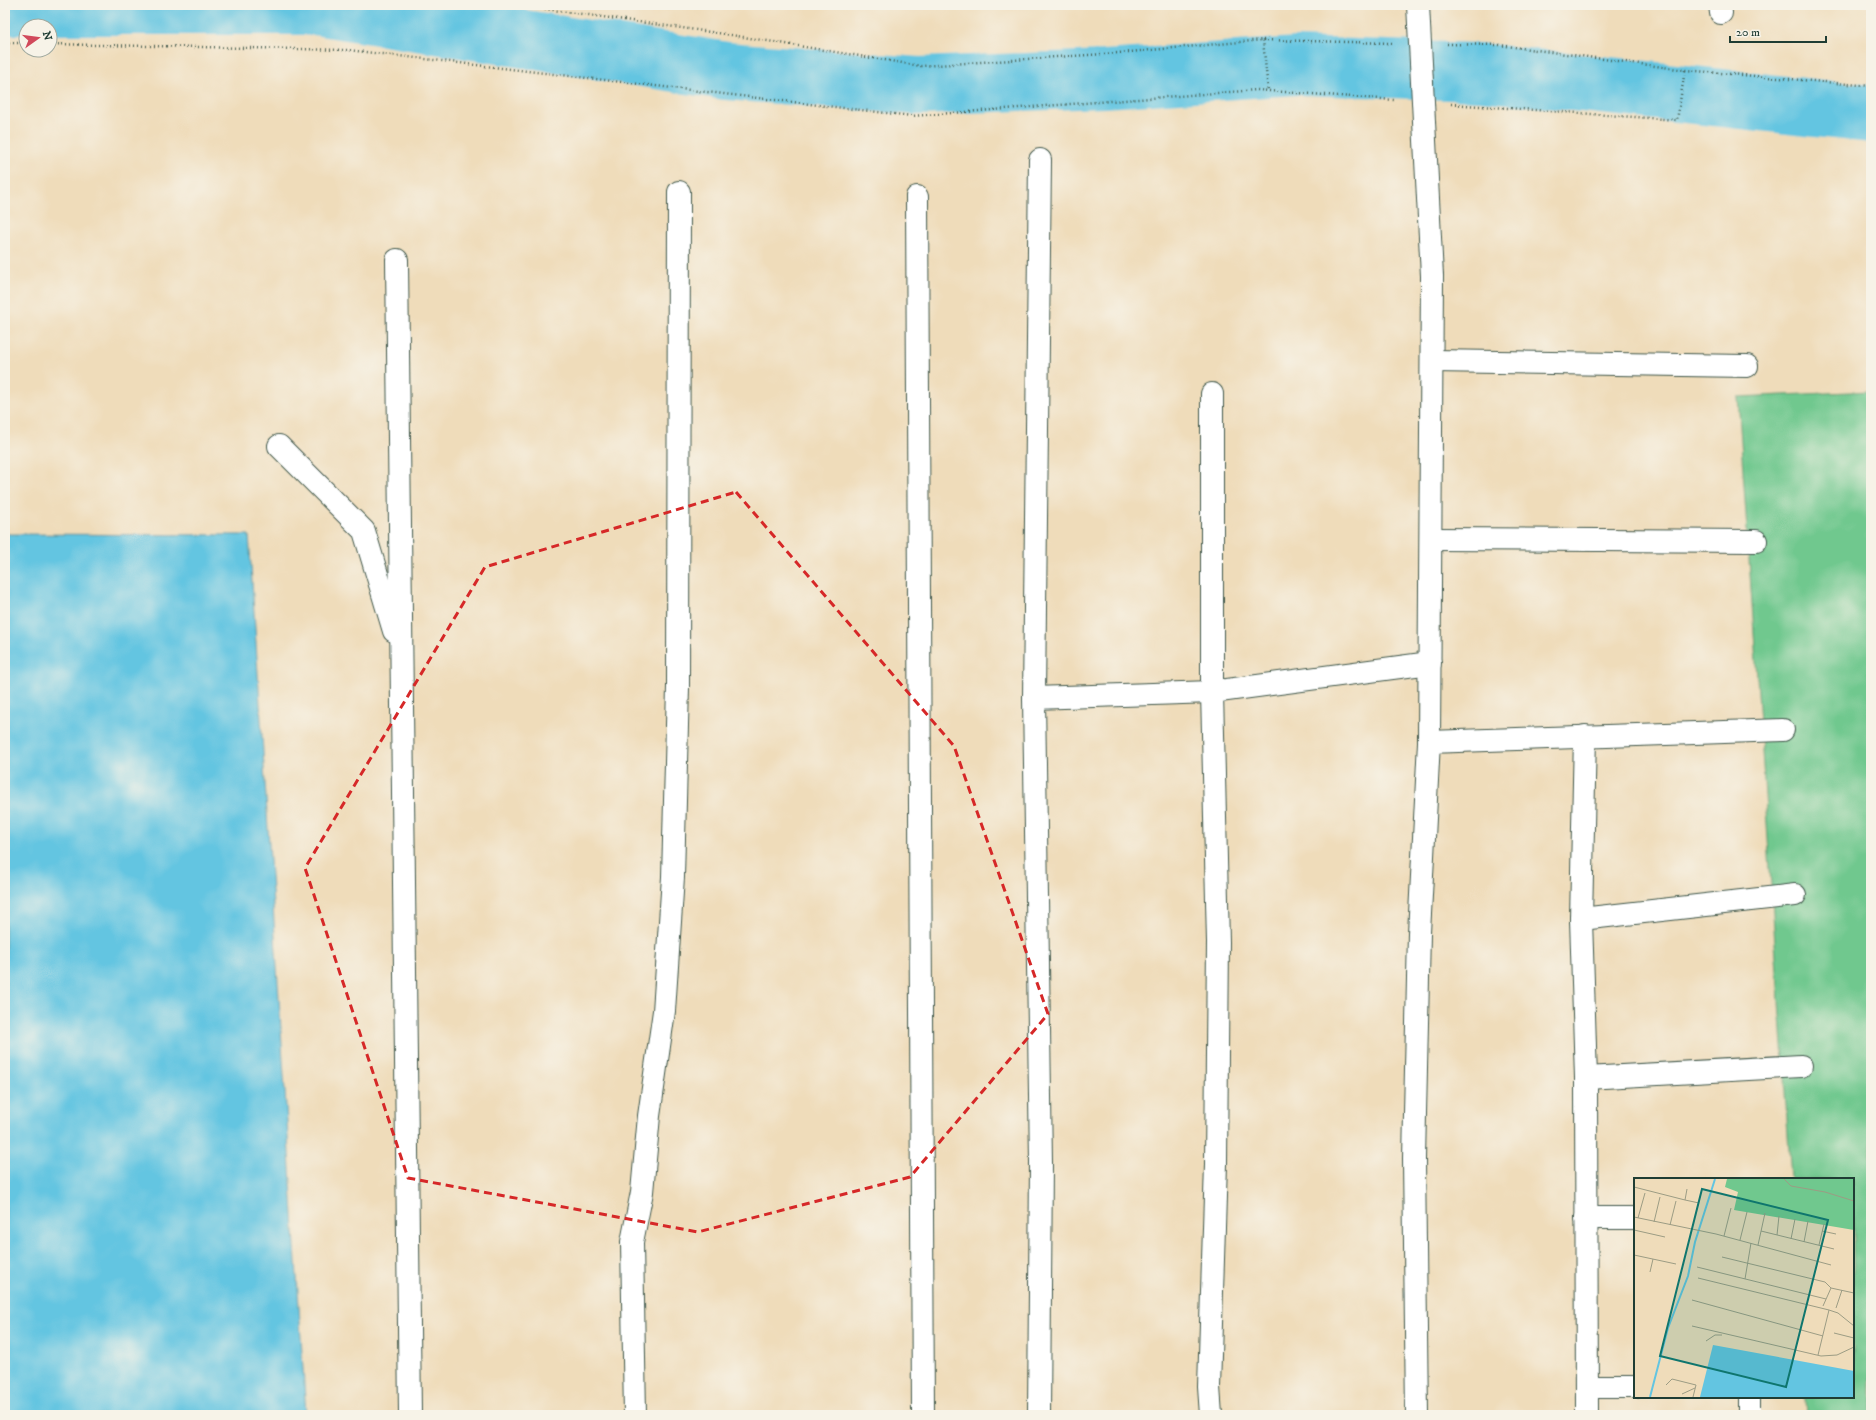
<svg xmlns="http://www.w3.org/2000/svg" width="1876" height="1420" viewBox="0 0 1876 1420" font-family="'IM FELL DW Pica',serif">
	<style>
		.green { fill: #70c88e; stroke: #488261 }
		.water { fill: #63c5e1; stroke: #41818a }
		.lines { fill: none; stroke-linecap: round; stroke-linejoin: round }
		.river { stroke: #63c5e1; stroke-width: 58 }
		.minor-casing { stroke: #3e5548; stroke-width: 24 }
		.path { stroke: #3e5548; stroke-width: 2.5; stroke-dasharray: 1 3; stroke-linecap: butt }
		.minor { stroke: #fff; stroke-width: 22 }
		.minor-bridge-casing { stroke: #3e5548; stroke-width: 24; stroke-linecap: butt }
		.minor-bridge { stroke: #fff; stroke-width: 22 }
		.marked { fill: none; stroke: #d62828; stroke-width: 3; stroke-dasharray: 8 5; stroke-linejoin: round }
		.inset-river { fill: none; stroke: #63c5e1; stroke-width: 2 }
		.inset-road { fill: none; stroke: #9c9c84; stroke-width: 1 }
		.view { fill: #0f766e; fill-opacity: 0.15; stroke: #0f766e; stroke-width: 2 }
		.inset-edge { fill: none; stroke: #1f3d34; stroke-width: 2 }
	</style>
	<rect width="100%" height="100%" fill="#f7f3e8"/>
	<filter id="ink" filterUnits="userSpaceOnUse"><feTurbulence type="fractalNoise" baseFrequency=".025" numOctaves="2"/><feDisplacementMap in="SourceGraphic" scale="8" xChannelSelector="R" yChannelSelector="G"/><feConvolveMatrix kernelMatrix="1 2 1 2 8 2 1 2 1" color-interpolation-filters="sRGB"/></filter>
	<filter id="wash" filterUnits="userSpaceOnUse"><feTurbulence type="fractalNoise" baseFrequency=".012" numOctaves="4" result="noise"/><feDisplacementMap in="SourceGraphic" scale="16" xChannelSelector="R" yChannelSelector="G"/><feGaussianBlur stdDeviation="0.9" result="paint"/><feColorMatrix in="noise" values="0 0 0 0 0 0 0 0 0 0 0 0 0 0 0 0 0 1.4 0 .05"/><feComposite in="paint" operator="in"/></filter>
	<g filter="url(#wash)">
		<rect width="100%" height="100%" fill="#efdcba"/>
		<!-- green -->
		<path class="green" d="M1871,391v1024h-65l-1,-18h48v-218h-62l-53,-782z"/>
		<!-- water -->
		<path class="water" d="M5,534l244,1 57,880h-301z"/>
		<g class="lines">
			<!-- river -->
			<path class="river" d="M5,6h311l410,65 192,15 187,-7 191,-13 184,6 391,42"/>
		</g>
	</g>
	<g filter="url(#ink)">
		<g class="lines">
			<defs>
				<g id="minor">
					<path d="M1720,5l1,8"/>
					<path d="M917,197l6,1218"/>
					<path d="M397,260l13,1155"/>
					<path d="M1432,361l315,5"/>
					<path d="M279,446l85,85 30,100"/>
					<path d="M1431,539l325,2"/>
					<path d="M1034,698l178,-6 218,-29"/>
					<path d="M1585,736l-4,183 5,159 1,337"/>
					<path d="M1429,742l354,-12"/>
					<path d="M1581,919l214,-24"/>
					<path d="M1586,1078l215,-12"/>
					<path d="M1586,1218h49"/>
					<path d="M1587,1387h48"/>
					<path d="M1749,1397v18"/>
					<path d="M635,1415l-3,-173 10,-50 7,-76 15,-105 9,-134 5,-190 1,-495"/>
					<path d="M1039,1415l2,-253 -7,-464 6,-538"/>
					<path d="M1211,1415l-2,-28 7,-223 2,-222 -6,-250v-298"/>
					<path d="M1417,1415l-3,-256 5,-226 10,-191 3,-466"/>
				</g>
			</defs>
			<!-- minor casing -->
			<use href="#minor" class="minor-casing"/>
			<!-- path -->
			<g class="path">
				<path d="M517,5l208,29 196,32 197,-13 145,-13 5,51"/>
				<path d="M1263,40l129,3"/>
				<path d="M5,43h21"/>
				<path d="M50,44l298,6 564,66 345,-26 137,10"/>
				<path d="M1447,44l52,1 186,25 186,16"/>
				<path d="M1451,104l226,16 8,-50"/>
			</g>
			<!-- minor -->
			<use href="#minor" class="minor"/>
			<defs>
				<path id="minor-bridge" d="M1418,5l14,271"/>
			</defs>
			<!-- minor-bridge casing -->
			<use href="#minor-bridge" class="minor-bridge-casing"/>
			<!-- minor-bridge -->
			<use href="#minor-bridge" class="minor-bridge"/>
		</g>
	</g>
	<!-- marked area -->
	<path class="marked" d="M736,492l218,254 94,268 -138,163 -212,55 -290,-54 -103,-310 180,-301z"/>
	<!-- overview -->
	<g transform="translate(1634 1178)">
		<rect width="220" height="220" fill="#efdcba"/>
		<path d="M93,1h127v51l-120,-20 4,-18 -13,-5z" fill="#70c88e"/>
		<path d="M79,167l141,26v26h-154z" fill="#63c5e1"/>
		<path class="inset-river" d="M16,219l18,-69 20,-52 7,-34 20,-63"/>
		<path class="inset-road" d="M150,1l7,7 34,6 29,9M0,9l51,13 2,-11M51,22l14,3M0,39l82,17 115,31M4,40l7,-25M20,44l6,-25M36,47l6,-24M0,52l31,7M127,53l73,18M188,53l14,3M143,57l2,-19M90,58l7,-28M157,61l4,-20M106,62l7,-28M170,64l4,-21M124,67l7,-32M185,67l5,-21M0,77l42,9M88,79l103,25 6,6 23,5M63,89l129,32M16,94l3,-13M64,100l131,32 9,3 16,13M111,101l6,-36M58,122l131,36M189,128l8,-18M202,130l6,-18M58,148l129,30 16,-1 17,-8M200,155l20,5M72,163l9,-6h7M184,177l11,-45M32,207l6,-6 24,6 -3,12M48,216l13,-6"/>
		<path class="view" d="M68,11l126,31 -42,167 -126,-31z"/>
		<rect width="220" height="220" class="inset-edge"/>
	</g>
	<!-- margin -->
	<rect width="1876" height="1420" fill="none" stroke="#f7f3e8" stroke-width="20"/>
	<!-- north arrow -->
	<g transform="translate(38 38) rotate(76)"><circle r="19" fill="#f7f3e8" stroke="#a1aaa0"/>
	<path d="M0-3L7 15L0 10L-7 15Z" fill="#d1495b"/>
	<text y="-6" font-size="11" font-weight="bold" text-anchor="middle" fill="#1f3d34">N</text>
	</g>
	<!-- scale -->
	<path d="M1730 36v6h96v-6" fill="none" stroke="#1f3d34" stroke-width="2"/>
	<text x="1736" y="36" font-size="12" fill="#1f3d34" stroke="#f7f3e8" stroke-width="3" paint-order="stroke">20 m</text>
</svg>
